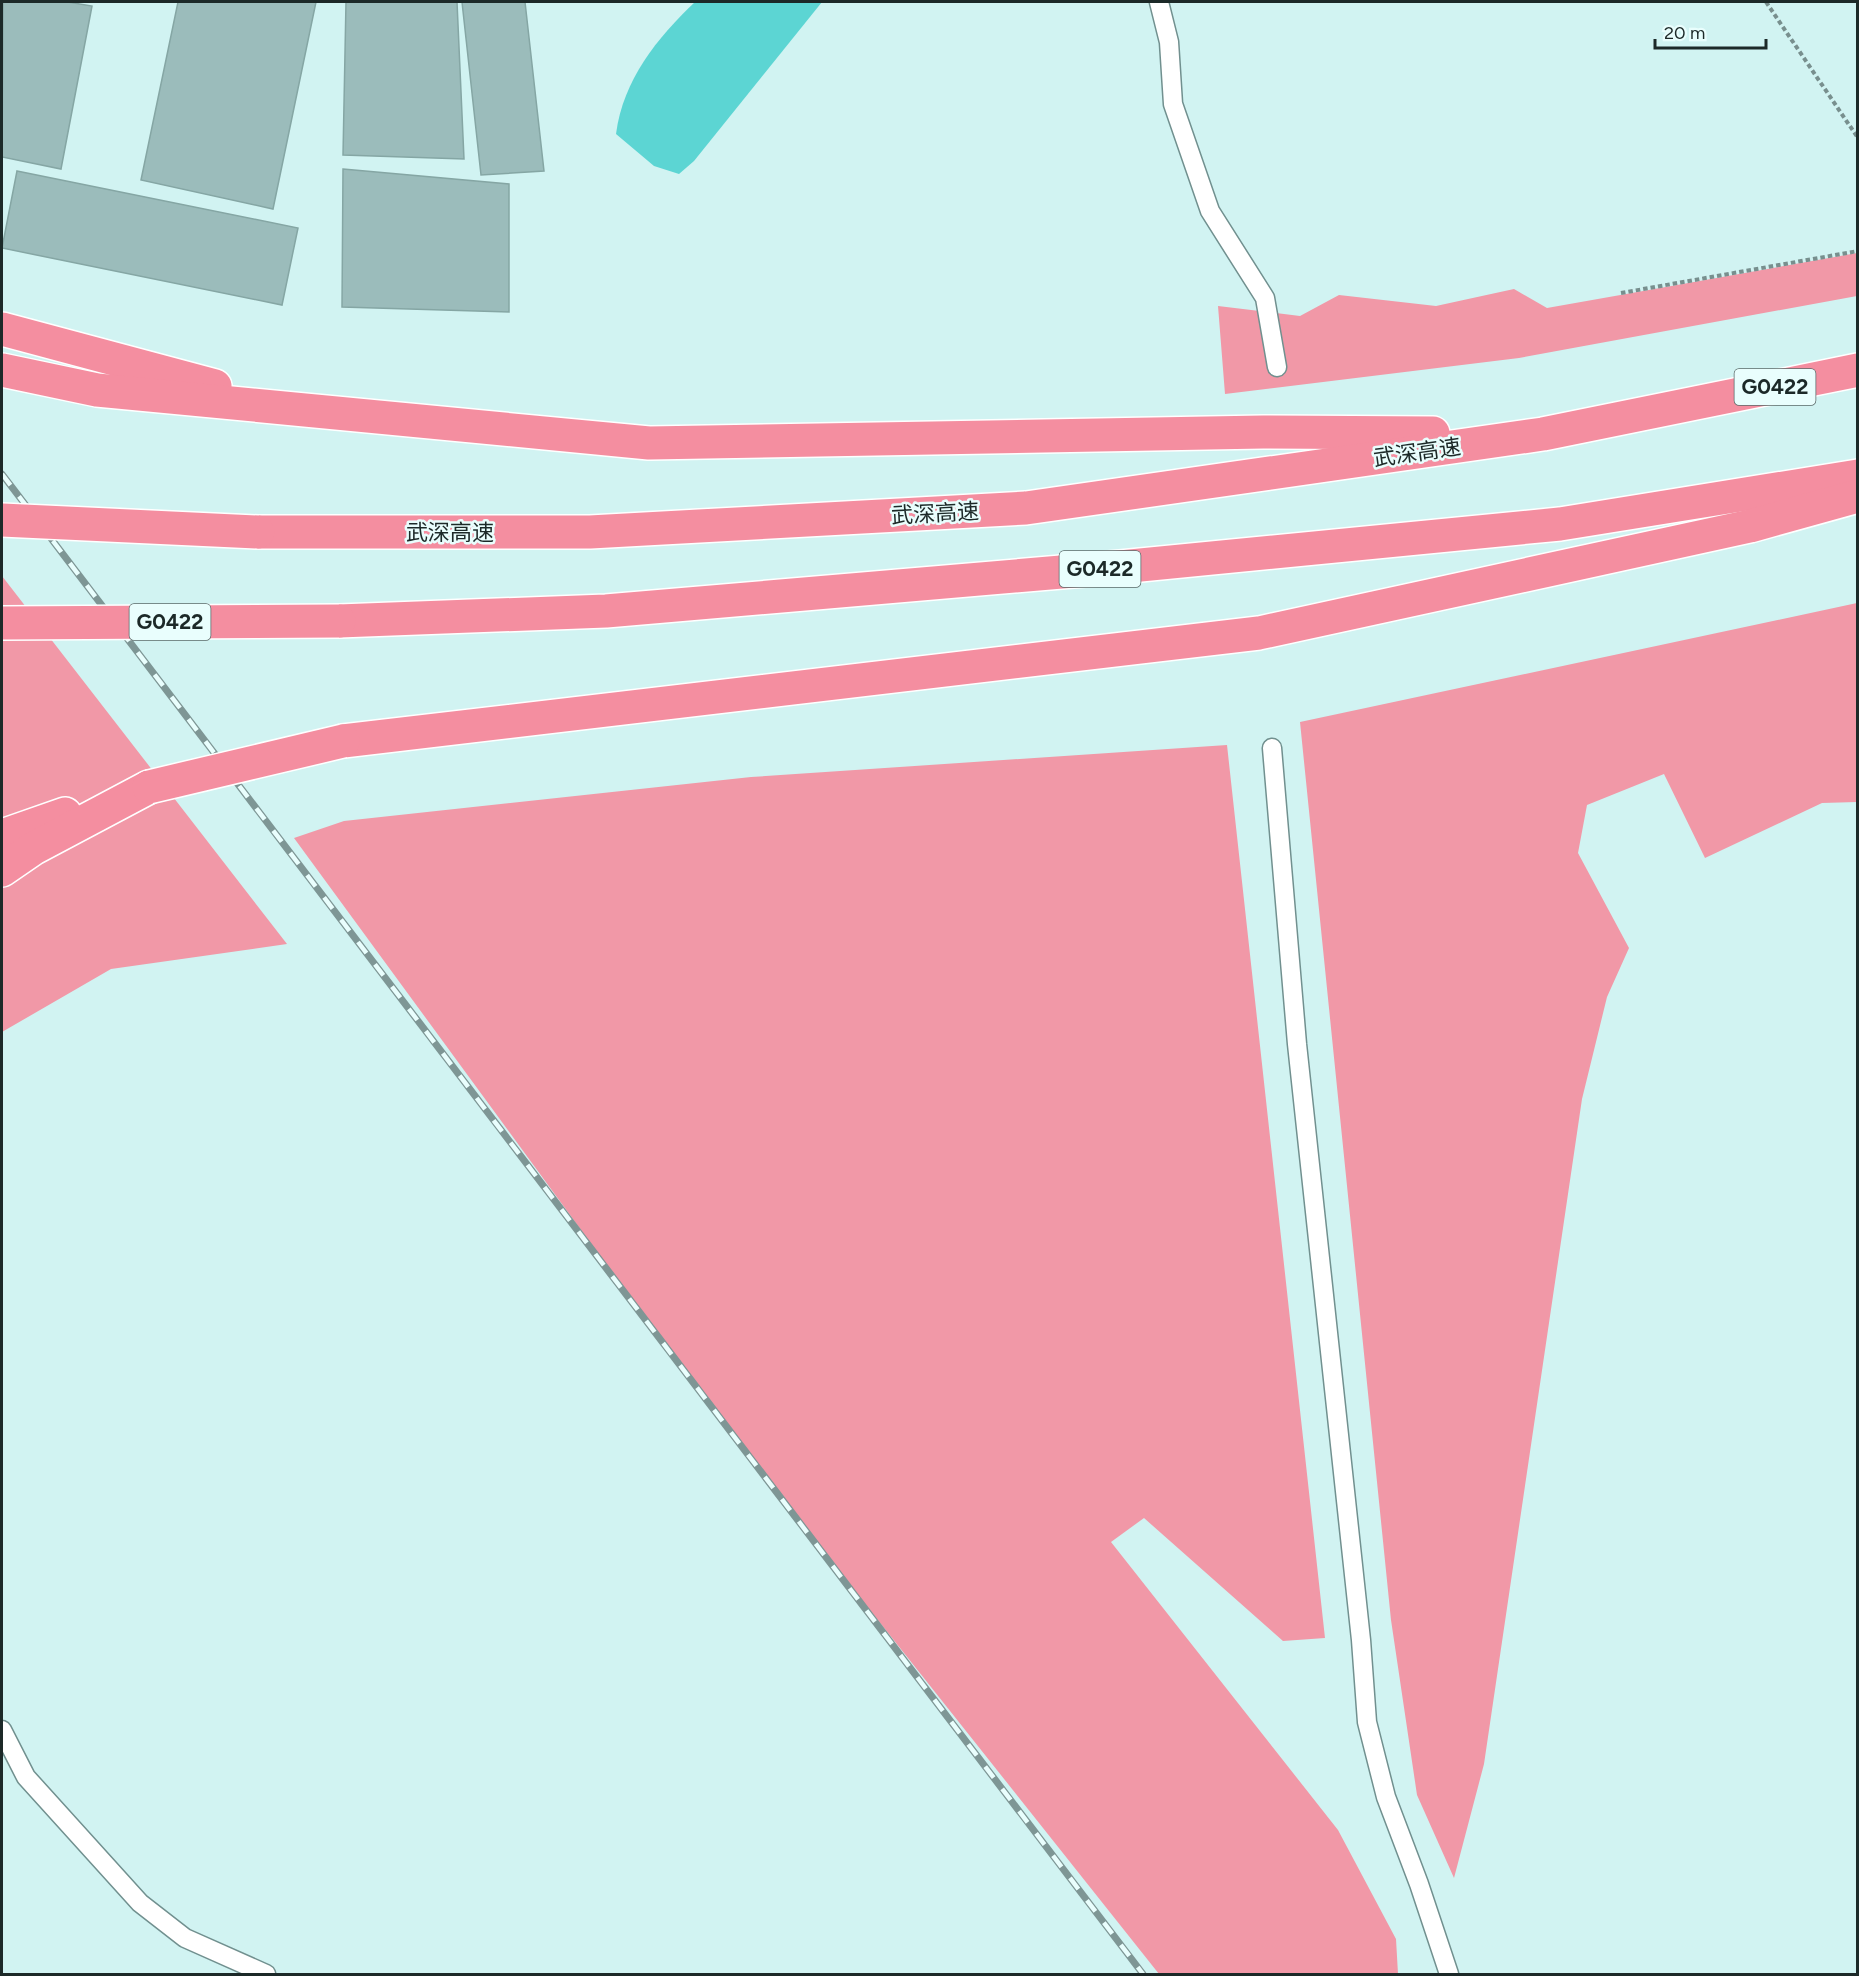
<svg xmlns="http://www.w3.org/2000/svg" width="1859" height="1976" viewBox="0 0 1859 1976" font-family="Figtree,'Noto Sans SC',sans-serif">
	<style>
		.forest { fill: #f198a7 }
		.water { fill: #5cd5d3 }
		.building { fill: #9bbcbb; stroke: #85a6a4; stroke-width: 1.5 }
		.lines { fill: none; stroke-linecap: round; stroke-linejoin: round }
		.lane-casing { stroke: #71908f; stroke-width: 21 }
		.highway-casing { stroke: #fff; stroke-width: 36 }
		.path { stroke: #788f8e; stroke-width: 4; stroke-dasharray: 4.5 3; stroke-linecap: butt }
		.lane { stroke: #fff; stroke-width: 18 }
		.highway { stroke: #f48ea0; stroke-width: 33 }
		.rail-casing { stroke: #7e9695; stroke-width: 7 }
		.rail { stroke: #e9fefd; stroke-width: 4.5; stroke-dasharray: 14; stroke-linecap: butt }
		.highway-bridge-casing { stroke: #fff; stroke-width: 36; stroke-linecap: butt }
		.highway-bridge { stroke: #f48ea0; stroke-width: 33 }
		.labels { text-anchor: middle; stroke-width: 5; stroke-linejoin: round; paint-order: stroke }
		.shield { fill: #e9fefd; stroke: #5a6968; stroke-width: 1.5 }
		.shield-label { font-size: 21px; font-weight: bold; fill: #1c2928 }
		.street-label { font-size: 22px; fill: #1c2928; stroke: #e9fefd }
	</style>
	<rect width="100%" height="100%" fill="#d1f3f2"/>
	<!-- forest -->
	<g class="forest">
		<path d="M1857,253v43l-338,62 -294,36 -7,-88 82,10 39,-21 97,11 78,-17 33,19z"/>
		<path d="M2,576l285,368 -176,25 -109,63z"/>
		<path d="M1857,603v199l-35,1 -117,55 -41,-84 -77,31 -9,48 51,95 -22,49 -25,102 -98,665 -30,114 -37,-83 -26,-175 -91,-898z"/>
		<path d="M1227,745l98,893 -42,3 -139,-123 -33,24 227,288 58,109 2,35h-239l-425,-535 -440,-601 50,-17 407,-44z"/>
	</g>
	<!-- water -->
	<path class="water" d="M695,2h127l-128,159 -15,13 -25,-8 -38,-32c7,-54 41,-96 79,-132z"/>
	<!-- building -->
	<g class="building">
		<path d="M3,2h65l24,4 -31,163 -59,-12z"/>
		<path d="M178,2h138l-43,207 -132,-29z"/>
		<path d="M346,2h111l7,157 -121,-4z"/>
		<path d="M462,2h63l19,169 -63,4z"/>
		<path d="M343,169l166,15v128l-167,-5z"/>
		<path d="M17,171l281,57 -16,77 -280,-57z"/>
	</g>
	<g class="lines">
		<defs>
			<g id="lane">
				<path d="M1159,2l10,40 4,62 37,107 55,87 12,69"/>
				<path d="M1272,748l25,296 64,596 6,82 19,75 33,87 30,90"/>
				<path d="M2,1730l24,47 114,126 45,35 81,36"/>
			</g>
			<g id="highway">
				<path d="M2,329l213,57"/>
				<path d="M2,370l95,20 552,53 614,-11 170,1"/>
				<path d="M258,532h332l436,-24 517,-74 315,-64"/>
				<path d="M339,621l267,-10 514,-44 440,-43 298,-48"/>
				<path d="M343,741l916,-108 491,-107 108,-30"/>
				<path d="M2,836l63,-22"/>
				<path d="M2,870l32,-22 115,-61"/>
			</g>
		</defs>
		<!-- lane casing -->
		<use href="#lane" class="lane-casing"/>
		<!-- highway casing -->
		<use href="#highway" class="highway-casing"/>
		<!-- path -->
		<g class="path">
			<path d="M1766,2l92,136"/>
			<path d="M1621,293l237,-42"/>
		</g>
		<!-- lane -->
		<use href="#lane" class="lane"/>
		<!-- highway -->
		<use href="#highway" class="highway"/>
		<defs>
			<path id="rail" d="M2,474l1141,1500"/>
		</defs>
		<!-- rail casing -->
		<use href="#rail" class="rail-casing"/>
		<!-- rail -->
		<use href="#rail" class="rail"/>
		<defs>
			<g id="highway-bridge">
				<path d="M2,520l256,12"/>
				<path d="M2,623l337,-2"/>
				<path d="M149,787l194,-46"/>
			</g>
		</defs>
		<!-- highway-bridge casing -->
		<use href="#highway-bridge" class="highway-bridge-casing"/>
		<!-- highway-bridge -->
		<use href="#highway-bridge" class="highway-bridge"/>
	</g>
	<g class="labels">
		<!-- shield labels -->
		<g class="shield">
			<rect x="1734.5" y="369" width="81" height="36" rx="4.5"/>
			<rect x="1059.5" y="551" width="81" height="36" rx="4.5"/>
			<rect x="129.5" y="604" width="81" height="36" rx="4.5"/>
		</g>
		<g class="shield-label">
			<text x="1775" y="394">G0422</text>
			<text x="1100" y="576">G0422</text>
			<text x="170" y="629">G0422</text>
		</g>
		<!-- street labels -->
		<g class="street-label">
			<text transform="translate(1417 452) rotate(-8)" y="8">武深高速</text>
			<text transform="translate(935 513) rotate(-3)" y="8">武深高速</text>
			<text x="450" y="540">武深高速</text>
		</g>
	</g>
	<!-- border -->
	<rect width="1859" height="1976" fill="none" stroke="#1c2928" stroke-width="6"/>
	<!-- scale -->
	<path d="M1655 39v9h111v-9" fill="none" stroke="#1c2928" stroke-width="3"/>
	<text x="1664" y="39" font-size="18" fill="#1c2928" stroke="#e9fefd" stroke-width="4.5" paint-order="stroke">20 m</text>
</svg>
